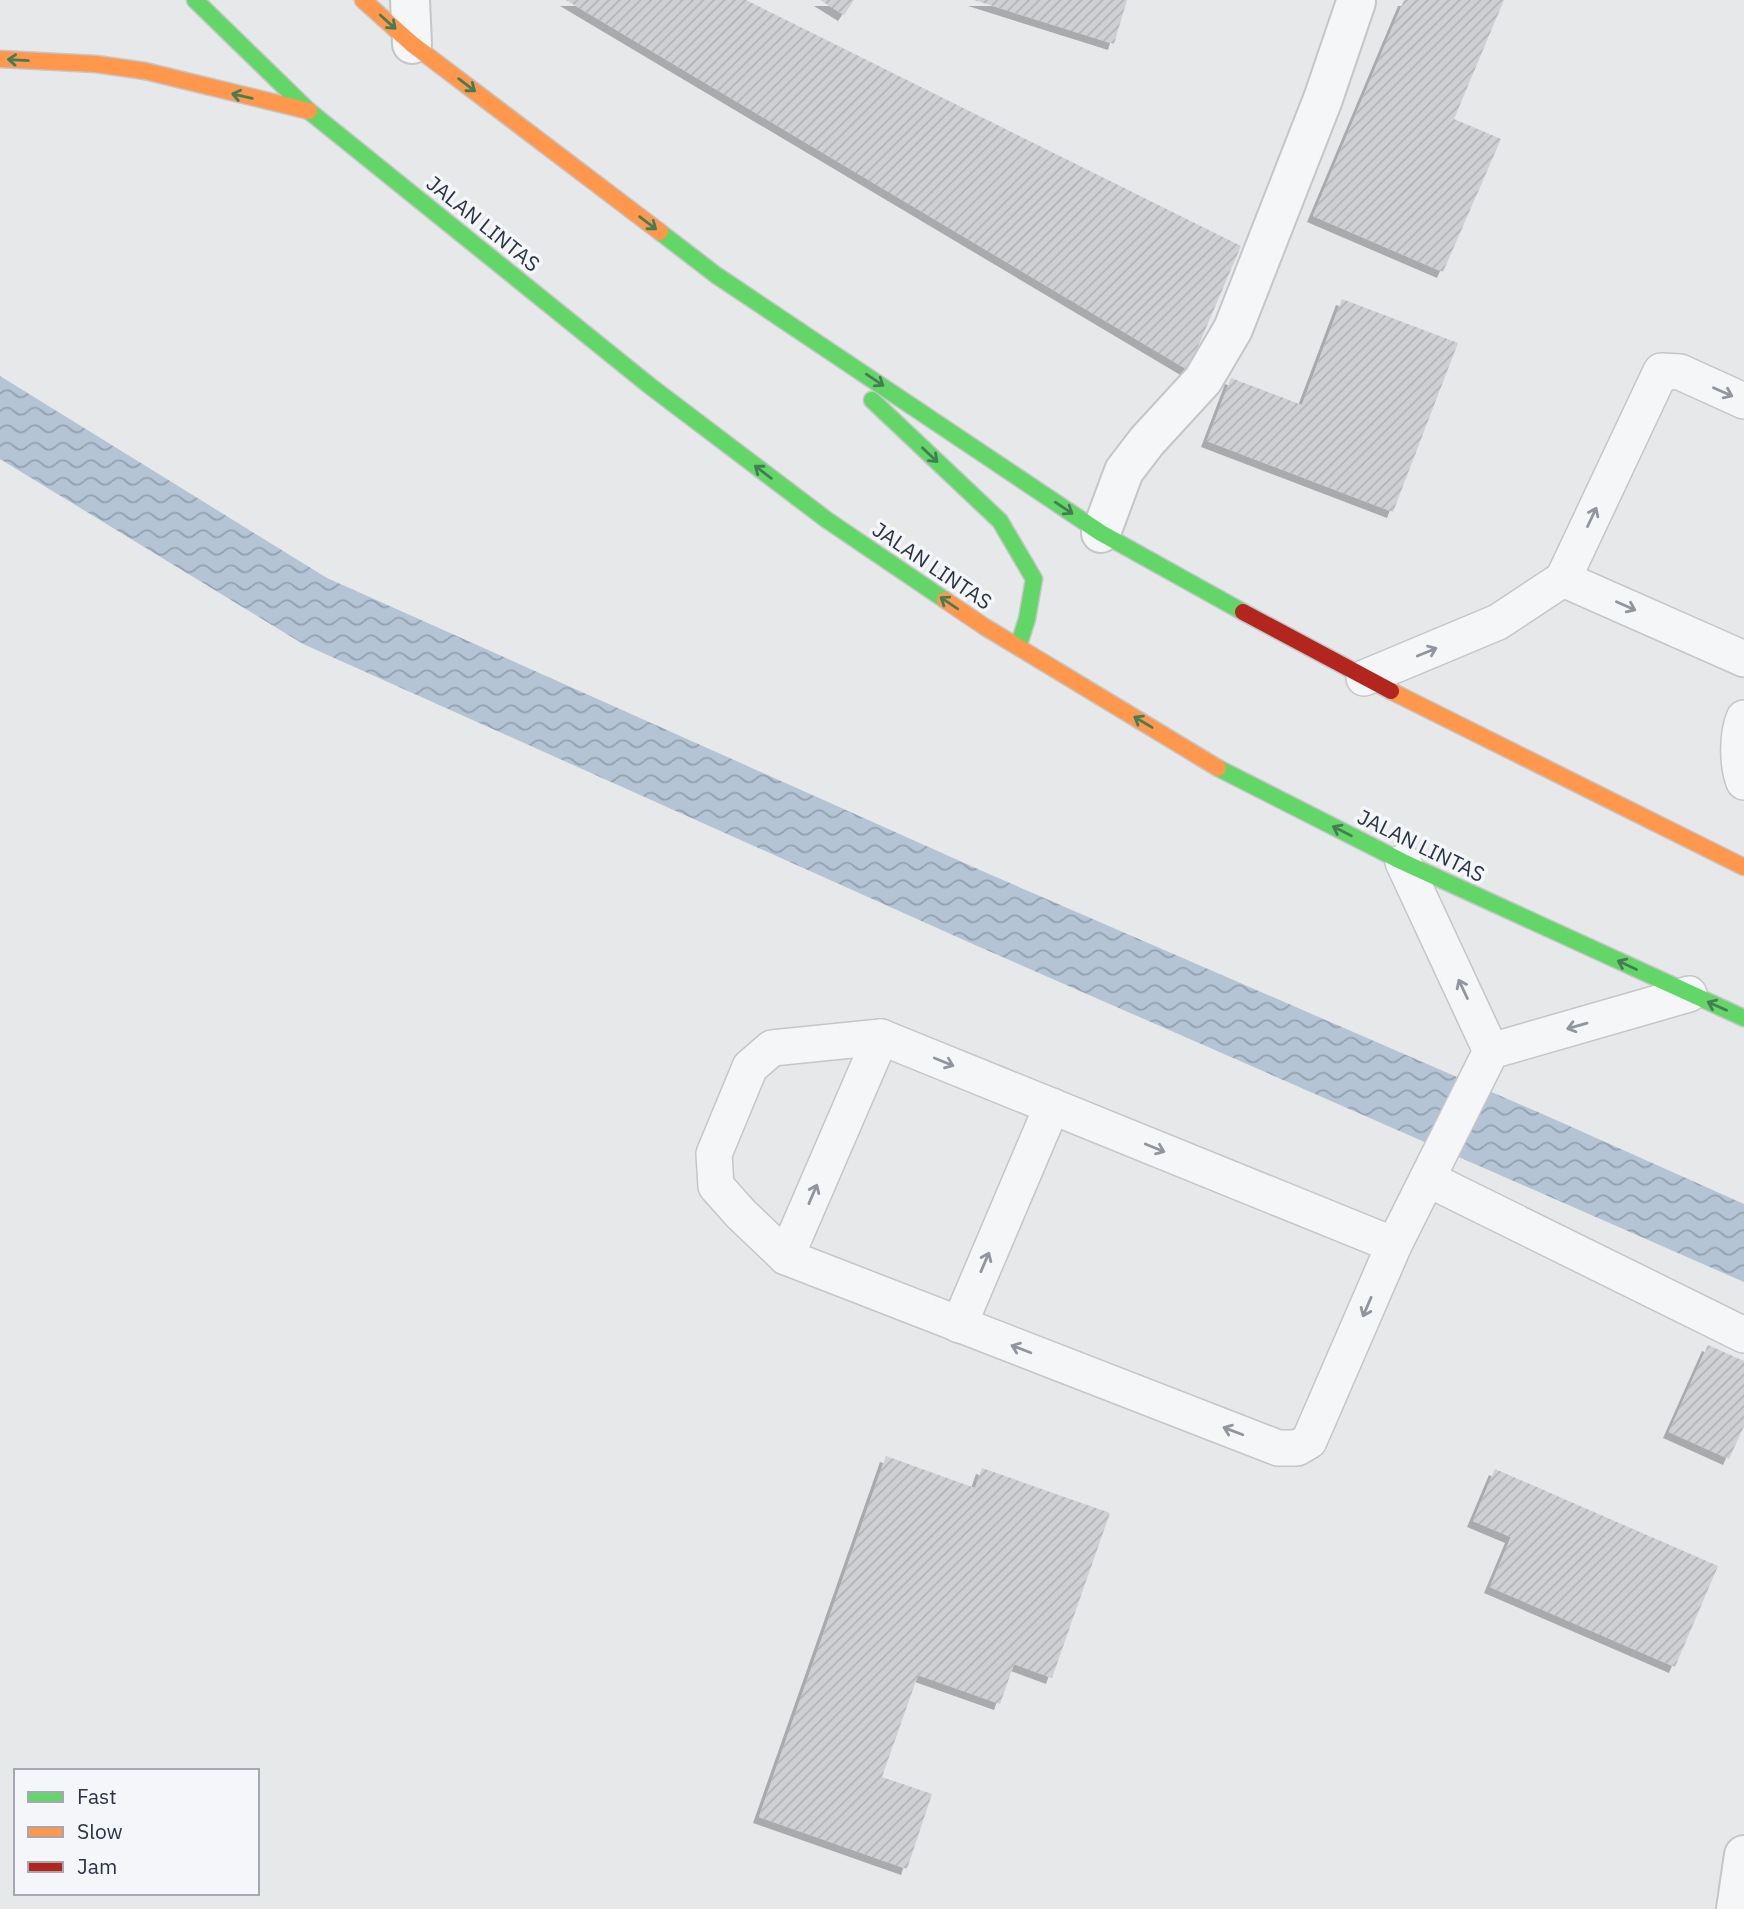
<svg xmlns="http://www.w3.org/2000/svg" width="1744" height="1909" viewBox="0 0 1744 1909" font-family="'IBM Plex Sans',sans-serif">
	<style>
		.water { fill: url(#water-waves) }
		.building { fill: url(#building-hatch); filter: url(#shadow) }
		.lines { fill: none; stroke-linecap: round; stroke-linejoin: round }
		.lane-casing { stroke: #c4c6c8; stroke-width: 38 }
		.street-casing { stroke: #c4c6c8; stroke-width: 42 }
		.fast-casing { stroke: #c4c6c8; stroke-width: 19 }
		.slow-casing { stroke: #c4c6c8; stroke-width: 19 }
		.jam-casing { stroke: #c4c6c8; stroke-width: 19 }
		.lane { stroke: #f5f6f7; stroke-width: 35 }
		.street { stroke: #f5f6f7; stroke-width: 38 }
		.fast { stroke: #63d668; stroke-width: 16 }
		.slow { stroke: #ff974d; stroke-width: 16 }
		.jam { stroke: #b3261e; stroke-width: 16 }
		.oneway { stroke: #447d55 }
		.oneway2 { stroke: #90959e }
		.labels { text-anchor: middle; stroke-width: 7; stroke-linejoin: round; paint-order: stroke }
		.street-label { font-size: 21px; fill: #2b3445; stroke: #f4f6f9 }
	</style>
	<defs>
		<pattern id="water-waves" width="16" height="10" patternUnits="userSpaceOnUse" patternTransform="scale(1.75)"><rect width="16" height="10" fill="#b4c4d5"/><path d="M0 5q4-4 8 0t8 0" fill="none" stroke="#93a0af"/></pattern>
		<pattern id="building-hatch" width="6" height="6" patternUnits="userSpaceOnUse" patternTransform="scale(1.75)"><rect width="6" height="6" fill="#ced0d3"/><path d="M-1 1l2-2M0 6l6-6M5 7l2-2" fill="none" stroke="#b1b3b6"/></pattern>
		<filter id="shadow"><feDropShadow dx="-6" dy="6" stdDeviation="0" flood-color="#0004"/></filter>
	</defs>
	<rect width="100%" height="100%" fill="#e6e8ea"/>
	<!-- water -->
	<path class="water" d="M0,376l327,202 662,296 558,242 197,88v78l-778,-341 -663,-297 -303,-185z"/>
	<!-- building -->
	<g class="building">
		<path d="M566,0h180l495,246 -53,124z"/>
		<path d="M820,0h34l-10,15z"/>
		<path d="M974,0h153l-13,44z"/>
		<path d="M1404,0h100l-50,119 47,20 -58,133 -130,-56z"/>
		<path d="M1342,299l116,44 -65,169 -186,-71 24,-63 71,27z"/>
		<path d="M1708,1345l36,16v65l-15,33 -60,-27z"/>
		<path d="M886,1456l89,32 7,-20 128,45 -58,165 -38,-14 -14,40 -82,-29 -36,102 50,17 -25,75 -148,-52z"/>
		<path d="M1495,1469l223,97 -43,101 -185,-80 21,-50 -38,-16z"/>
	</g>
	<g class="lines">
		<defs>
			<g id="lane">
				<path d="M1563,579l181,80"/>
				<path d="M1364,678l134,-56 65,-43 98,-208 19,1 64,29"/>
				<path d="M1744,718c-7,16 -7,47 0,64"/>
				<path d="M1403,862l88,189"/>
				<path d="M1428,1179l316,156"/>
				<path d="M1394,1245l-513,-208 -109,11 -22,19 -36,87 2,32 25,28 45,43 492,191h19l12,-7 85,-196 97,-194 198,-57"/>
				<path d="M786,1257l95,-220"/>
				<path d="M959,1325l93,-219"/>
			</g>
			<g id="street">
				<path d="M410,0l2,44"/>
				<path d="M1101,533l23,-62 23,-30 56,-61 30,-51 90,-230 33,-97"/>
				<path d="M1736,1909l8,-54"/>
			</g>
			<g id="fast">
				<path d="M195,0l114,111 341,275 177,134 118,80"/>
				<path d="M660,232l56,43 385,258 142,79"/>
				<path d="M872,400l128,121 34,58 -7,40 -9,28"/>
				<path d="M1218,768l185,94 341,156"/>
			</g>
			<g id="slow">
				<path d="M363,0l49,44 248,188"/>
				<path d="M0,59l96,5 49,7 164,40"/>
				<path d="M945,600l40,27 233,141"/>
				<path d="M1391,691l353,176"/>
			</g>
			<path id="jam" d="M1243,612l148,79"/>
		</defs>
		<!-- lane casing -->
		<use href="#lane" class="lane-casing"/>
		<!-- street casing -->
		<use href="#street" class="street-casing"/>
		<!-- fast casing -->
		<use href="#fast" class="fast-casing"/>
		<!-- slow casing -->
		<use href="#slow" class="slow-casing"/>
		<!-- jam casing -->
		<use href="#jam" class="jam-casing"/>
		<!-- lane -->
		<use href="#lane" class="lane"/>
		<!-- street -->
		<use href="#street" class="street"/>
		<!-- fast -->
		<use href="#fast" class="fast"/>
		<!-- slow -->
		<use href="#slow" class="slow"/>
		<!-- jam -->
		<use href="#jam" class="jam"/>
	</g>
	<!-- one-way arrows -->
	<defs><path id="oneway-shaft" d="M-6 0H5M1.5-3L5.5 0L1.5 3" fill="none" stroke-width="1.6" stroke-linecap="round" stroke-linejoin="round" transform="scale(1.75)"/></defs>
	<g class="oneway">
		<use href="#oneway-shaft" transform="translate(388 22) rotate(42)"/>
		<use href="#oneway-shaft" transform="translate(18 60) rotate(-177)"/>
		<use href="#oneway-shaft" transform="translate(467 85) rotate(37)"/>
		<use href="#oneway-shaft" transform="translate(242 96) rotate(-167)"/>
		<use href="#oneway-shaft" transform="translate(648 223) rotate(37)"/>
		<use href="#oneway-shaft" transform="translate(875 380) rotate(34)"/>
		<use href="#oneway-shaft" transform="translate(930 455) rotate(43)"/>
		<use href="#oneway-shaft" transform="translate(763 472) rotate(-143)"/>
		<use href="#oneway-shaft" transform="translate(1064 508) rotate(34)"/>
		<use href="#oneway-shaft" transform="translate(949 603) rotate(-146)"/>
		<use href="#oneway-shaft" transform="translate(1143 722) rotate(-149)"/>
		<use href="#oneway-shaft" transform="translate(1342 831) rotate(-153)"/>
		<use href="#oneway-shaft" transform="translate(1627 965) rotate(-155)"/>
		<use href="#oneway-shaft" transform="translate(1717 1006) rotate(-156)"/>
	</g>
	<g class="oneway2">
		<use href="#oneway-shaft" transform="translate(1723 392) rotate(24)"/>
		<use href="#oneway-shaft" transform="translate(1592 517) rotate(-65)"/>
		<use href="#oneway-shaft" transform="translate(1626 606) rotate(24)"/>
		<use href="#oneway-shaft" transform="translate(1427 652) rotate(-22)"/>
		<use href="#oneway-shaft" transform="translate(1463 989) rotate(-115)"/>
		<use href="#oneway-shaft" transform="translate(1577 1026) rotate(164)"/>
		<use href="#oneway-shaft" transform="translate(944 1062) rotate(22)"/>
		<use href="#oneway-shaft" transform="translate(1155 1148) rotate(22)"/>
		<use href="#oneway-shaft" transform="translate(813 1194) rotate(-67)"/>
		<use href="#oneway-shaft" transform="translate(985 1262) rotate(-67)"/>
		<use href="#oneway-shaft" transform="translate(1367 1307) rotate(113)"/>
		<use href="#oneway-shaft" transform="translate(1021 1349) rotate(-159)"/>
		<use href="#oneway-shaft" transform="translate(1233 1431) rotate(-159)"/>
	</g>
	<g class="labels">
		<!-- street labels -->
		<g class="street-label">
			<text transform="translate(483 224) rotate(39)" y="7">JALAN LINTAS</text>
			<text transform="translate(932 566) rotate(34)" y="7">JALAN LINTAS</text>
			<text transform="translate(1421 846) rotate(26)" y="7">JALAN LINTAS</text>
		</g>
	</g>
	<!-- legend -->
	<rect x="14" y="1769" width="245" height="126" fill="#f4f6f9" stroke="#a4a8b1" stroke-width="2"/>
	<rect x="28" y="1792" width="35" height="10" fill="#63d668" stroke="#a4a8b1" stroke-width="2"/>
	<text x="77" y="1804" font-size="21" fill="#2b3445">Fast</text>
	<rect x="28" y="1827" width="35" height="10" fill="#ff974d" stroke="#a4a8b1" stroke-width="2"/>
	<text x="77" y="1839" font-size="21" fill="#2b3445">Slow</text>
	<rect x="28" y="1862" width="35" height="10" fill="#b3261e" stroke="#a4a8b1" stroke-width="2"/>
	<text x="77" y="1874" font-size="21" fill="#2b3445">Jam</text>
</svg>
